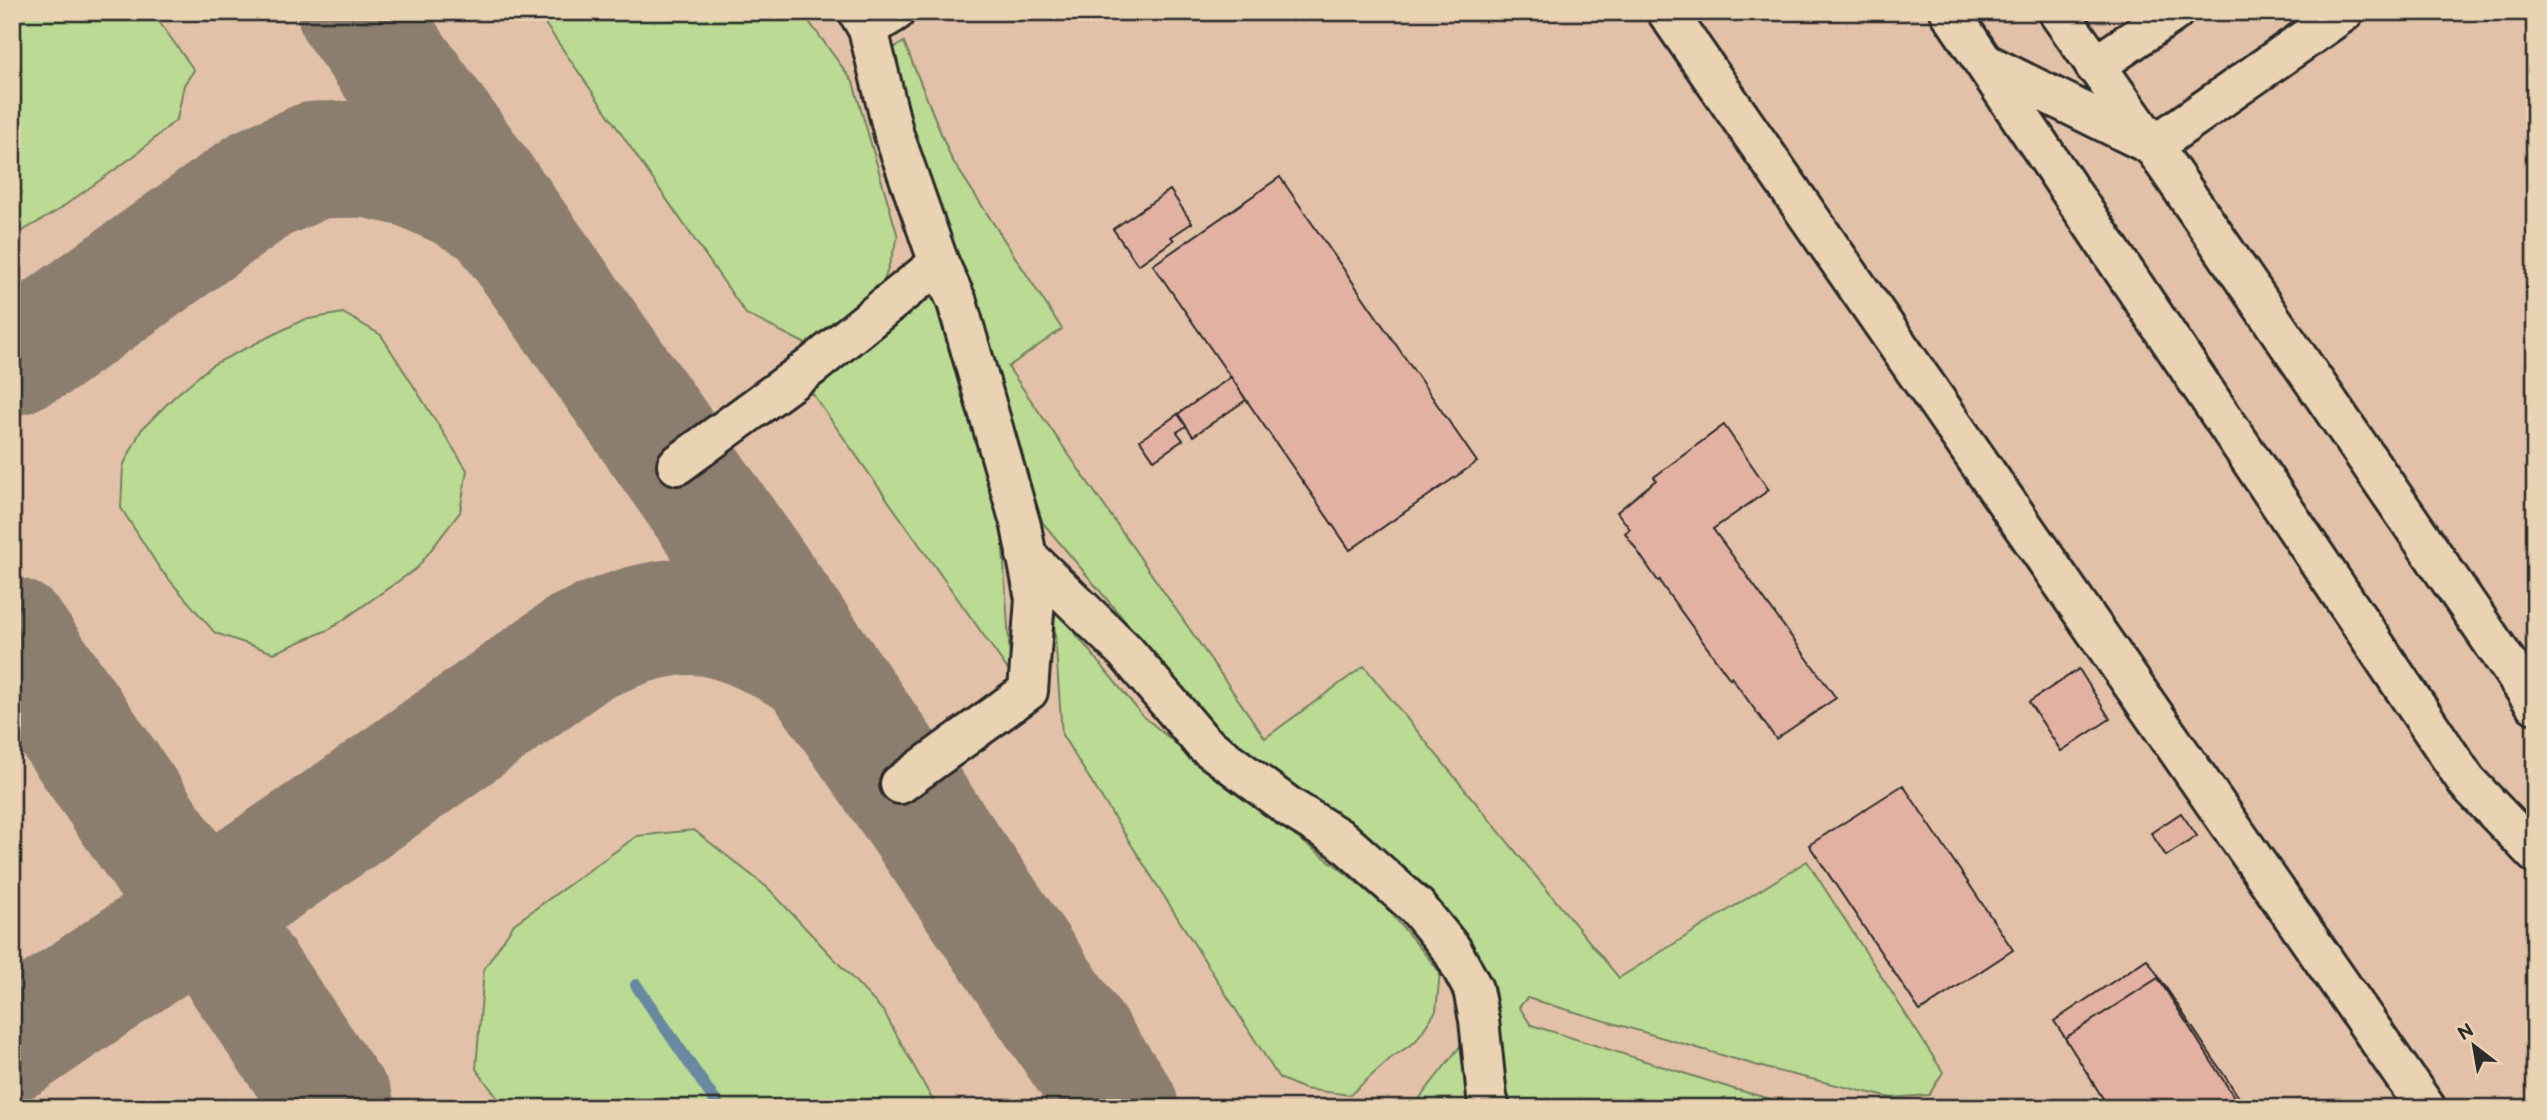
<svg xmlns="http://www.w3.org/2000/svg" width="2547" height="1120" viewBox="0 0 2547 1120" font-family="'Balsamiq Sans',sans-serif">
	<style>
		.built { fill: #e2c1a8 }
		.green { fill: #bbda93; stroke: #73825f; stroke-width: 2 }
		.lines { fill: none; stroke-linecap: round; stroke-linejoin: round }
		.stream { stroke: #6989a1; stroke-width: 12 }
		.taxiway { stroke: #8c7e6e; stroke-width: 117 }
		.building { fill: #e3b1a2; stroke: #2b2b2b; stroke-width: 2 }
		.minor-casing { stroke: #2b2b2b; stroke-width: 44 }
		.minor { stroke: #e9d3b2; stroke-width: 38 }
	</style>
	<rect width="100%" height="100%" fill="#edd0b2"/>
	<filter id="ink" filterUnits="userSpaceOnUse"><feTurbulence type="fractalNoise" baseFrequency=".0143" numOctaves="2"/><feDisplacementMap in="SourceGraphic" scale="14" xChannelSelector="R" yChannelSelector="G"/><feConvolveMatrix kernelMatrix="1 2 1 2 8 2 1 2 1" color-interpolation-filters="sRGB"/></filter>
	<g filter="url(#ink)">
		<!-- built -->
		<rect class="built" x="12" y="12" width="2523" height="1096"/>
		<!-- green -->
		<g class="green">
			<path d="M12,12h140l42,58 -10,15 -7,34 -43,37 -77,55 -45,26z"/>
			<path d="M537,12h265l51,70 45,155 -17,53 -75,54 -60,-30z"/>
			<path d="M904,42l47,116 111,171 -54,38 257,371 99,-72 255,312 188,-117 136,211 -14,23 -38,3 -122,-29 -242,-71 -8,9 12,18 203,64 71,19h-297l-4,-36 -33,-115 -259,-219 -65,-91 -104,-124 -132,-386 -25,-84z"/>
			<path d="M933,296l69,237 9,141 -204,-288z"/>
			<path d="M343,313l38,22 86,135 -7,42 -43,56 -87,61 -56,24 -59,-20 -55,-64 -39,-61 2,-42 18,-36 34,-34 37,-31 91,-45z"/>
			<path d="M1053,606l89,109 86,73 110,79 48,40 54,65 -4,39 -21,31 -24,16 -41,37 -46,-6 -25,-11 -217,-343z"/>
			<path d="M694,830l74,58 116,124 53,96h-432l-29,-39 8,-100 30,-45 123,-88z"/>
			<path d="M1461,1045l9,63h-58z"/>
		</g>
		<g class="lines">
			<!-- stream -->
			<path class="stream" d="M636,985l84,123"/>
			<!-- taxiway -->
			<g class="taxiway">
				<path d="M356,12c261,361 514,727 764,1096"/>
				<path d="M12,357l28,-14 221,-159 54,-24 52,-1 49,11 44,20 42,24"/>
				<path d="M12,636l324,472"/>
				<path d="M12,1042l336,-229 231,-165c41,-19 87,-37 132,-30 38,7 73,28 105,46"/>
			</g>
		</g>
		<!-- building -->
		<g class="building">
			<path d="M1280,177l197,285 -127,88 -197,-285z"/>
			<path d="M1170,190l22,33 -21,14 3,3 -36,25 -25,-36z"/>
			<path d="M1231,377l15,23 -53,36 -15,-22z"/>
			<path d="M1178,414l8,12 -9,6 6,8 -29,20 -14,-20z"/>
			<path d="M1724,425l45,65 -56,39 123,169 -60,41 -45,-62 -1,2 -68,-94 -2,-5 -2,1 -33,-48 5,-4 -13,-17 39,-32 -2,-3z"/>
			<path d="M2079,669l31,50 -49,32 -32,-49z"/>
			<path d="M1903,785l110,165 -93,61 -111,-166z"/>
			<path d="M2181,813l16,23 -31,20 -15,-23z"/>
			<path d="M2147,959l99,149h-134l-58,-87z"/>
			<path d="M2158,978l83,130h-132l-44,-70z"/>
		</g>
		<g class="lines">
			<defs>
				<g id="minor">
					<path d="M858,12l10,17 26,106 45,128 18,39 64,224 14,73 -7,92 -128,93"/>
					<path d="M1667,12l759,1096"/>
					<path d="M1950,12l517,770 68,71"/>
					<path d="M2058,12l95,134 382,558"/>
					<path d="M868,29l27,-17"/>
					<path d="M1985,63l168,83 191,-134"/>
					<path d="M2095,66l79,-54"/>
					<path d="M677,465l135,-99 127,-103"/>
					<path d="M1026,555l99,96 78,92 86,64 53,33 75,67 35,43 21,39 6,31 8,77 3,11"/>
				</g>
			</defs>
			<!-- minor casing -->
			<use href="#minor" class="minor-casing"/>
			<!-- minor -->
			<use href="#minor" class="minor"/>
		</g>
	</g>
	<!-- margin -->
	<rect width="2547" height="1120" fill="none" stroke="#e9d3b2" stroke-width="42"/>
	<rect x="21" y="21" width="2505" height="1078" fill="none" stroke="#2b2b2b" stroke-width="2.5" filter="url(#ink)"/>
	<!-- north arrow -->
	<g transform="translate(2474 1046) rotate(329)" stroke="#e9d3b2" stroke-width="5" paint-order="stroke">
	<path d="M0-5L12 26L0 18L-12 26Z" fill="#2b2b2b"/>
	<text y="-10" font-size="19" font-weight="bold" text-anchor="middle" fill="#2b2b2b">N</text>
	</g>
</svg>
